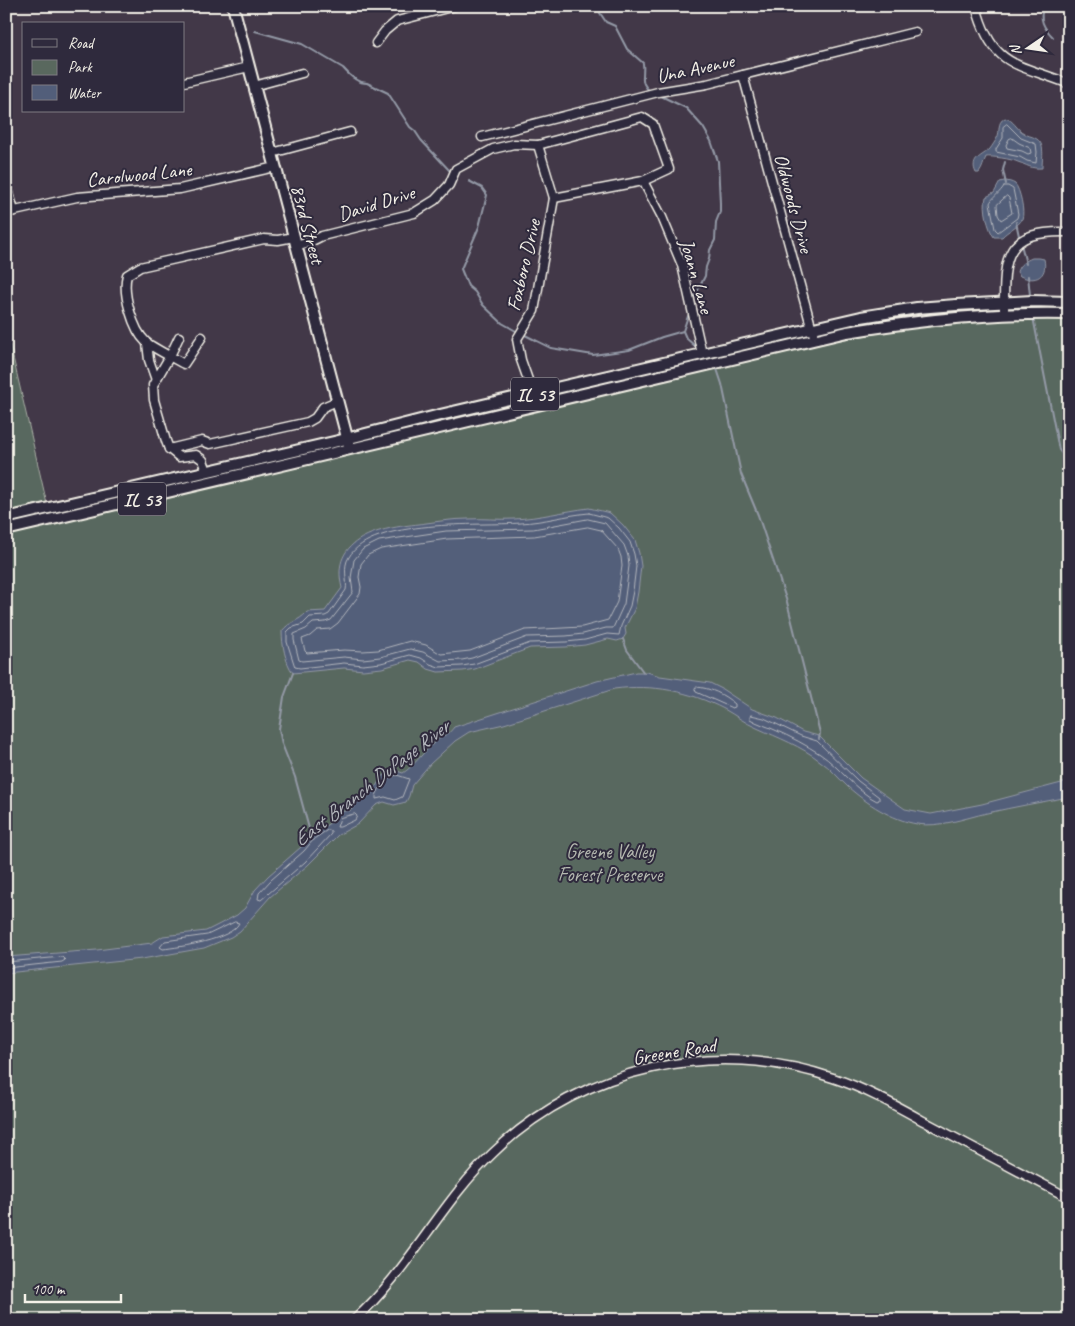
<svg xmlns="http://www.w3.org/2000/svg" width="1075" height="1326" viewBox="0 0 1075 1326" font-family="Caveat,sans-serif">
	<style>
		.green { fill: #59685e; stroke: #a6aca3 }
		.water { fill: #525e7a; stroke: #9399a6 }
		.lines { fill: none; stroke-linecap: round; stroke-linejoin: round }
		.shore { stroke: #b3b6bc; stroke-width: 1 }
		.stream { stroke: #9399a6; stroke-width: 2 }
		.minor-casing { stroke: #f4f1e8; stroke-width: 11 }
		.major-casing { stroke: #f4f1e8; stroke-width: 14 }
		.minor { stroke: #2f2a3d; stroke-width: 8 }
		.major { stroke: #2f2a3d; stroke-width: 10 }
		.labels { text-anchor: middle; stroke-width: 4; stroke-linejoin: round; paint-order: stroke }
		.shield { fill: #2f2a3d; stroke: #b9b5b5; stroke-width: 1 }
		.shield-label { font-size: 19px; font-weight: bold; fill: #f4f1e8 }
		.street-label { font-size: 20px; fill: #f4f1e8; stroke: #2f2a3d }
		.park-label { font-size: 20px; fill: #b6bab1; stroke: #2f2a3d }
		.water-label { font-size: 21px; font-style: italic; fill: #b3b6bc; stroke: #2f2a3d }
	</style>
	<rect width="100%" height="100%" fill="#423848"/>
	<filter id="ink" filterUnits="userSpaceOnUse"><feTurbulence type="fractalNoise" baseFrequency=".02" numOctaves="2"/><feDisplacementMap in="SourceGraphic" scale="10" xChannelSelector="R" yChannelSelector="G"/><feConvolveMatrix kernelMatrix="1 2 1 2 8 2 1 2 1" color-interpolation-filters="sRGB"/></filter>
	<g filter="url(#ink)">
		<!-- green -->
		<g class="green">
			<path d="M1025,317l44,1v1002h-1063v-789l833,-191 81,-14z"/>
			<path d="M6,327l41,177 -41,8z"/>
		</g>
		<!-- water -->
		<g class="water">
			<path d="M1005,118c9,2 11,11 19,15 3,3 8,3 11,5 11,5 7,20 7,30 -11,1 -15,-3 -24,-6 -6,-3 -27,-6 -32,-5 -3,6 -3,11 -7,16h-3c-7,-14 7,-17 14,-24 2,-3 5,-7 7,-11 4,-7 -1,-15 8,-20z"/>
			<path d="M1004,181c4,0 8,1 11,3 5,5 10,28 7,35 -3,7 -15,12 -20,18h-8c-6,-8 -11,-30 -8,-40l8,-4 6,-11z"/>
			<path d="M1032,258h6l6,1c4,18 -9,24 -24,17l-3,-4c2,-8 8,-11 15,-14z"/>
			<path d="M589,508l21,5 13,12 12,15 4,13 2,13 -3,26 -3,16 -10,20 1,6 -3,5 -6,2 -9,-2 -23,6 -19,2 -36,1 -55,21 -12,2 -25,1 -10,-3 -9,-7 -9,-2 -28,8 -19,2 -19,-2 -51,5c-8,-11 -11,-29 -11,-42 8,-10 16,-9 25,-19l18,-1 17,-23c-13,-51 39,-60 77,-64 16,-2 32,-5 49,-5 15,-1 30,1 46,0 25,-1 50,-8 75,-11z"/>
			<path d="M636,672h11l13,4 50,7 12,6 30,20 25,9 26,14 16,4 42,42 44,31 26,5 51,-10 87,-23v16c-28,5 -55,10 -82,16 -22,5 -48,15 -70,11 -25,-4 -51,-21 -69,-37 -10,-9 -17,-19 -28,-26 -19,-15 -41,-23 -63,-33 -12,-5 -22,-13 -33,-19 -35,-18 -71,-25 -110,-20l-110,35 -35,8 -14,9 -25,23 -18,21 -3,11 -3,6 -12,3 -10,-3 -8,3 -18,19 -20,11 -30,30 -38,32 -30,34 -9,6 -27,11 -62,11 -136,14v-16l91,-7 55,-7 11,-7 43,-5 10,-5 21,-11 8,-7 10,-18 13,-14 33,-29 10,-12 22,-14v-4l6,-5 12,-2 8,-10 10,-4 14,-20 11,-6 9,3c10,-6 22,-23 32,-31 6,-6 14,-7 19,-15l143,-46z"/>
		</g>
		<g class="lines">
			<!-- shore -->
			<g class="shore">
				<path d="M1007,124l14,14 15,6 1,8 -1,11 -9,-2 -7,-4 -24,-5v-3l7,-11v-11z"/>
				<path d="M1012,138l7,5 11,5 1,5 -3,1 -6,-3 -15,-3 -1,-3 3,-6z"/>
				<path d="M1004,186h4l5,3 5,25 -1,4 -19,14 -3,-3 -5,-26c1,-4 11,-11 14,-17z"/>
				<path d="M1007,196l2,2 3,15 -11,7 -3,-5 -1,-10z"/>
				<path d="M589,513l19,5 11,10 11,14 4,12 2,12 -3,25 -3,15 -9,20 -2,9 -12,-1 -22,6 -19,2 -36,1 -56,21 -12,2 -23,1 -9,-3 -9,-6 -11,-3 -29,8 -18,2 -19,-2 -44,5 -5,-1 -8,-25v-10l4,-4 12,-4 7,-7 15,-1 4,-2 17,-24c2,-9 -4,-23 3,-33 23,-39 131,-31 172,-34 23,-1 45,-8 68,-10z"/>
				<path d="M588,519l17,4 19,22 4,11 1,10 -5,38 -11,24h-7l-23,6 -17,2 -39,1 -55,21 -10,2 -22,1 -17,-9 -13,-3 -30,8 -17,2 -19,-2 -42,4 -3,-1 -5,-20v-6l12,-5 7,-6 12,-1 6,-2 22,-28 -2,-14 3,-18 9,-11 16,-8 67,-10 87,-2z"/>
				<path d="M588,527l13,3 17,19 3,8 1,9 -5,36 -9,18 -26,7 -57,3 -55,21 -29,3 -15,-9 -16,-4 -32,9 -15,1 -19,-1 -37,3 -2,-2 -3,-12 8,-3 7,-6 13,-1 8,-6 22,-29 1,-7 -2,-10 2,-13 7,-9 13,-6 66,-10 87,-3z"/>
				<path d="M696,687c15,1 27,7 39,17v3l-3,1 -36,-16 -1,-3z"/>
				<path d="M751,715l13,3 37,18 16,5 41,40 21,16v3l-2,1c-23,-11 -36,-33 -57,-47 -14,-9 -29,-17 -45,-24 -8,-4 -17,-6 -25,-11z"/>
				<path d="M397,775l12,4 -7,18 -7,3 -10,-3 -9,2v-3c4,-9 9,-19 21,-21z"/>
				<path d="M355,814l2,2 -2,4 -15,7h-3l3,-9z"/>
				<path d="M328,830l3,1v3l-26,28 -44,38 -3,-1 1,-6 12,-13 33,-29 10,-12z"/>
				<path d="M235,922l4,1c-8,17 -59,24 -76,26l-3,-2 5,-6 42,-6z"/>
				<path d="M6,962l56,-5 3,3 -3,2 -56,6"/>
			</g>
			<!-- stream -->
			<g class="stream">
				<path d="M598,6l2,7 6,9 9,4 12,23 16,14c2,14 -5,18 8,29"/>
				<path d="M1044,6c-6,13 0,22 9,31"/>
				<path d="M255,31l47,13 41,24c6,7 15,15 24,15l21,10 22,34 5,4 6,9 29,31"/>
				<path d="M661,96l25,12 17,19 8,14 7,20 2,42v9l-4,10 -1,18 -5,10 -1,9 -3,8 -1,9 -13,26"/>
				<path d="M1005,162l-2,8 3,14"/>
				<path d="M469,181l13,7 5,7 -8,32 -18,42 7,17 7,6 8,13 19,18 14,8"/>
				<path d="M1016,222l3,14"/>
				<path d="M1021,244l5,20"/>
				<path d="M1028,276l2,19"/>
				<path d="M688,316l-5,15 3,7 9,8"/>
				<path d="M1033,317l26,133 3,4 7,47"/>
				<path d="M523,334l28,14 42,7 36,-5 33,-13 21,-6"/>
				<path d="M716,366l6,18 19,90 17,41 29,87 33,131 -1,6"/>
				<path d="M623,639l4,11 17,23"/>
				<path d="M293,673l-9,24 -5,32 3,15 13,33 16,59"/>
			</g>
			<defs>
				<g id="minor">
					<path d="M976,6c16,62 41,57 93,78"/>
					<path d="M376,43l9,-12 12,-10 58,-15"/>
					<path d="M743,75l70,258"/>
					<path d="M184,82l65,-15"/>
					<path d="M254,86l48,-13"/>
					<path d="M482,137l176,-45 49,-8 208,-52"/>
					<path d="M272,153l78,-21"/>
					<path d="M643,181l19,36 20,48 20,89"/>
					<path d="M6,182l8,29"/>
					<path d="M6,213l71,-16 103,-8 95,-22"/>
					<path d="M296,246l16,-5 10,-5 92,-23 21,-13 14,-15 7,-16 37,-20 21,-5 24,1 104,-28 11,7 16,45 -26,12 -89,17"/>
					<path d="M1004,314c0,-56 -2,-84 65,-82"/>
					<path d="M179,337l-9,19 -17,29 1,15 12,41 3,8 10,8 17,-2 7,5 4,11"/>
					<path d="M202,337l-18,27c-9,-5 -31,-16 -38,-22 -13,-12 -24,-49 -19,-67l13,-8 124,-28 14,1 16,-3"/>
					<path d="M147,343l2,17 7,20"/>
					<path d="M533,394l-12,-34 -4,-21 17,-28 20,-113 -16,-53"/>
					<path d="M169,449l33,-8 8,3 98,-22 7,-4 8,-11 14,-6"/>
					<path d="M354,1320c55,-49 86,-117 139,-167 90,-87 223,-115 340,-75 34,11 65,29 96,46 47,25 93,49 140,74"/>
				</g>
				<g id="major">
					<path d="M233,6l116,439"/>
					<path d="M6,518l332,-77 102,-26 421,-98 56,-9 39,-3 76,-4 37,1"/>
					<path d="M6,530l841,-198c74,-12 147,-20 222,-18"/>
				</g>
			</defs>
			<!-- minor casing -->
			<use href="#minor" class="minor-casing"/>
			<!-- major casing -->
			<use href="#major" class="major-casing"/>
			<!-- minor -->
			<use href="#minor" class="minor"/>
			<!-- major -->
			<use href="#major" class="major"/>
		</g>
	</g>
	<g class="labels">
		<!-- shield labels -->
		<g class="shield">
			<rect x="511" y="377.5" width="48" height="33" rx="4"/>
			<rect x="118" y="482.5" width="48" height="33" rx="4"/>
		</g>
		<g class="shield-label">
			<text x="535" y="401">IL 53</text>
			<text x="142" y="506">IL 53</text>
		</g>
		<!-- street labels -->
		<g class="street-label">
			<text transform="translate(695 68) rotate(-12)" y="7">Una Avenue</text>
			<text transform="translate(139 174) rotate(-6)" y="7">Carolwood Lane</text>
			<text transform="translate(376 203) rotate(-17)" y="7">David Drive</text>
			<text transform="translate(794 203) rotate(75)" y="7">Oldwoods Drive</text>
			<text transform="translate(308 224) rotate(75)" y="7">83rd Street</text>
			<text transform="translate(523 265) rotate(-77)" y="7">Foxboro Drive</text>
			<text transform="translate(697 276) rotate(74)" y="7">Joann Lane</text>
			<text transform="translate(674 1051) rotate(-9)" y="7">Greene Road</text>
		</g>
		<!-- park labels -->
		<g class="park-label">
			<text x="610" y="858">Greene Valley<tspan x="610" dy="23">Forest Preserve</tspan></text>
		</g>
		<!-- water labels -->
		<g class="water-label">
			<text transform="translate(371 783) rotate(-38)" y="7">East Branch DuPage River</text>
		</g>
	</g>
	<!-- margin -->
	<rect width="1075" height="1326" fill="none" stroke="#2f2a3d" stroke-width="25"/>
	<rect x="12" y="12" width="1050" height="1301" fill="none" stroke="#f4f1e8" stroke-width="2" filter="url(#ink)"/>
	<!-- legend -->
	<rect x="22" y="22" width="162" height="90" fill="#2f2a3d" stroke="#7e7a81"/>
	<rect x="32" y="39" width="25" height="8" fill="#2f2a3d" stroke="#7e7a81"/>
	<text x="68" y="48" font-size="15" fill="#f4f1e8">Road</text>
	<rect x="32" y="60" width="25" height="15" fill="#59685e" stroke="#7e7a81"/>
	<text x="68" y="72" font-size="15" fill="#f4f1e8">Park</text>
	<rect x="32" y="85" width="25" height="15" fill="#525e7a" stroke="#7e7a81"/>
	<text x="68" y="98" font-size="15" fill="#f4f1e8">Water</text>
	<!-- north arrow -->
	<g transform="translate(1028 48) rotate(257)" stroke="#2f2a3d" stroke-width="4" paint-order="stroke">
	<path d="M0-4L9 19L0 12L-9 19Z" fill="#f4f1e8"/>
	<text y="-8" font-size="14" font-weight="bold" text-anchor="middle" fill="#f4f1e8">N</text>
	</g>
	<!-- scale -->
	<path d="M25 1294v8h96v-8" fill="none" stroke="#f4f1e8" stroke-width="2.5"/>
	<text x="32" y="1294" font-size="15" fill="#f4f1e8" stroke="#2f2a3d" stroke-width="4" paint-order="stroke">100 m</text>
</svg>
